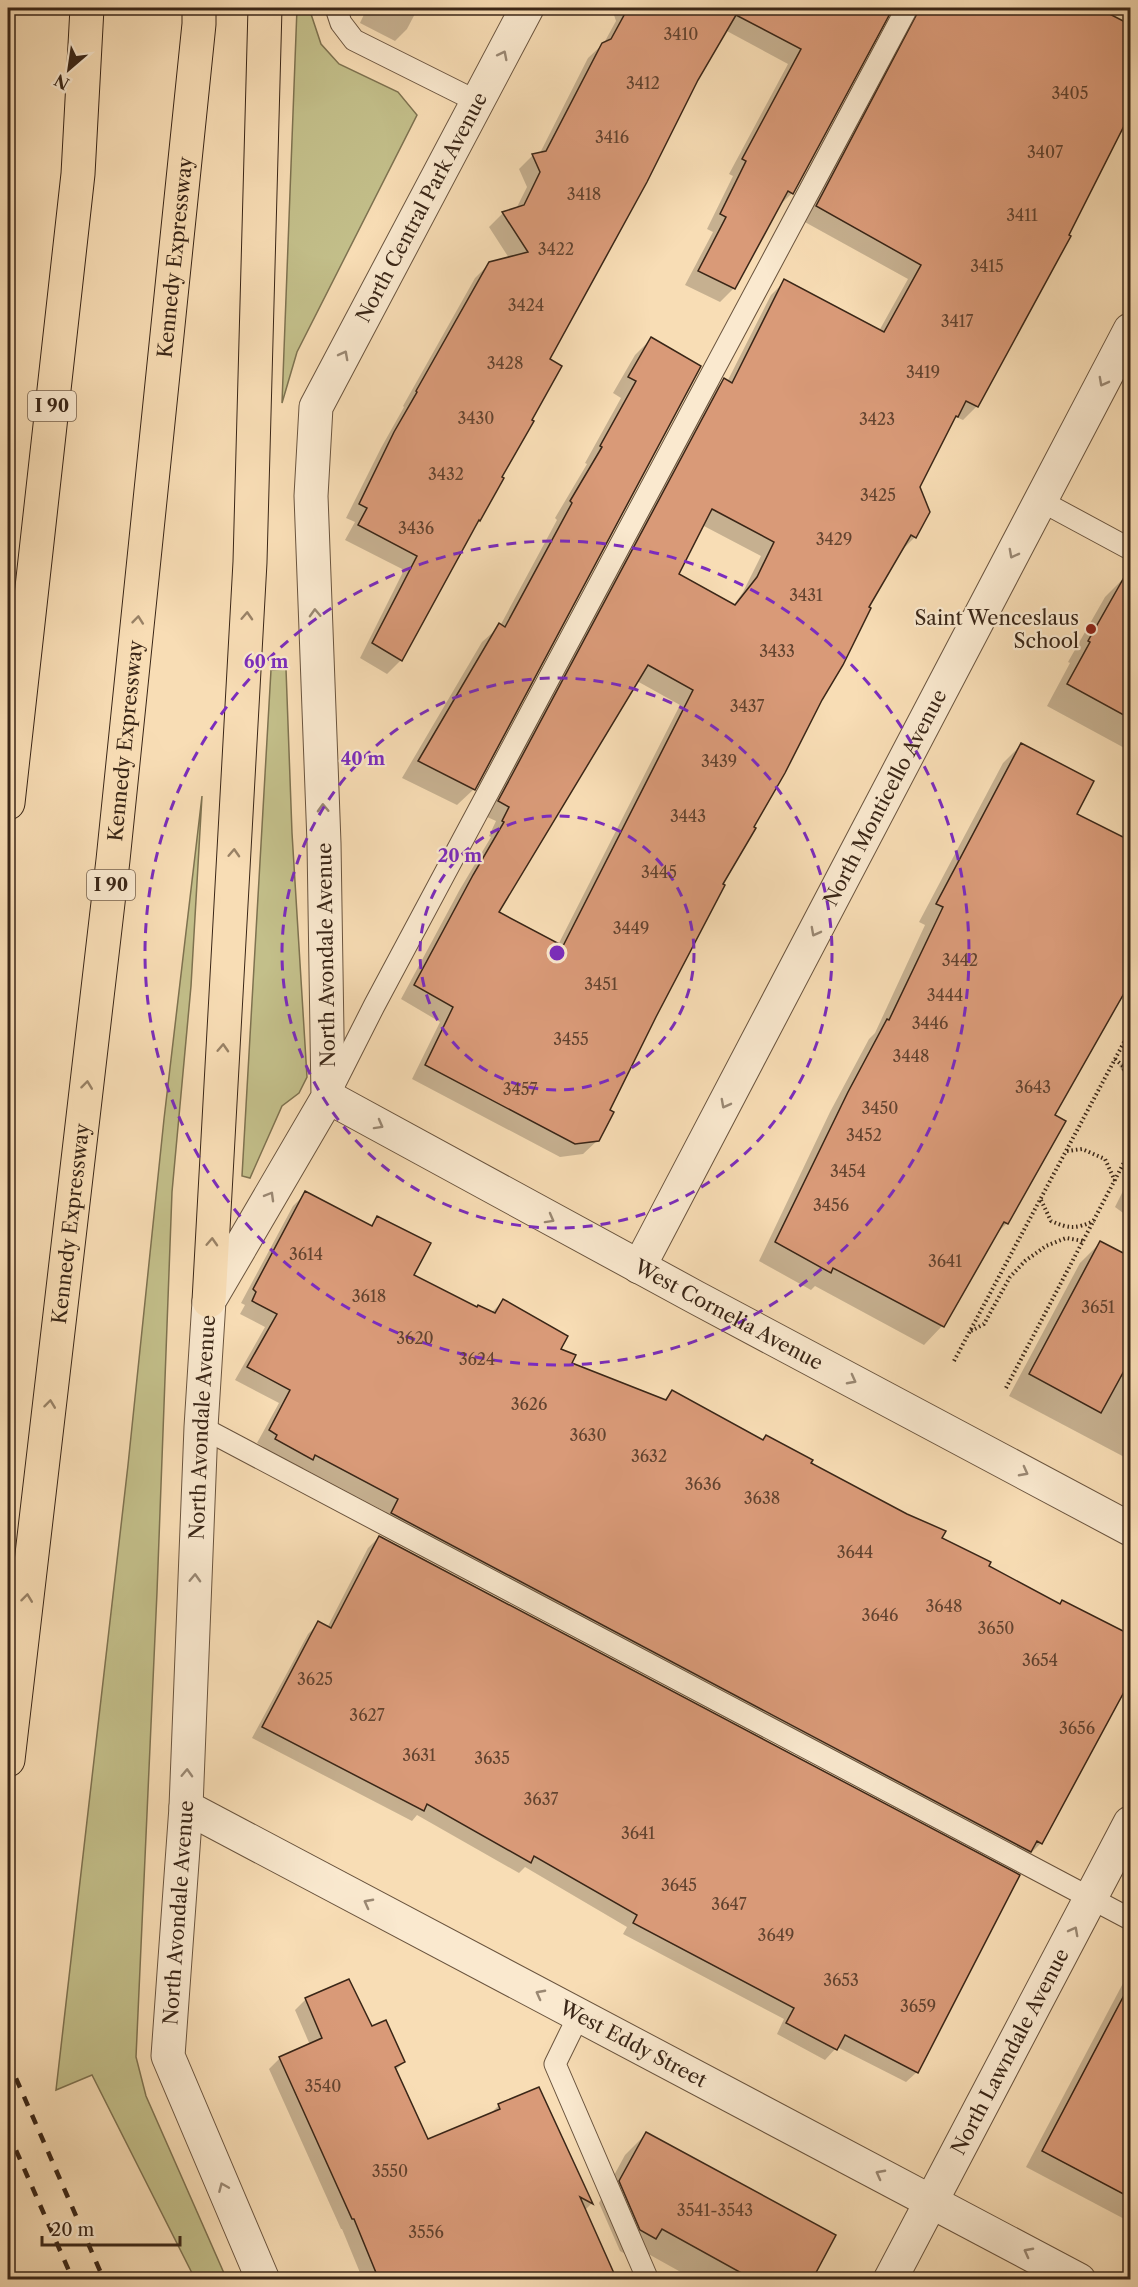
<svg xmlns="http://www.w3.org/2000/svg" width="1138" height="2287" viewBox="0 0 1138 2287" font-family="'Libre Caslon Text',serif">
	<style>
		.green { fill: #c3bf8a; stroke: #7e7250; stroke-width: 1.5 }
		.shadow { fill: #0003; fill-rule: evenodd }
		.building { fill: #d99a78; stroke: #3a2617; stroke-width: 1.5; fill-rule: evenodd }
		.lines { fill: none; stroke-linecap: round; stroke-linejoin: round }
		.service-casing { stroke: #6a543e; stroke-width: 23 }
		.minor-casing { stroke: #6a543e; stroke-width: 35 }
		.tertiary-casing { stroke: #6a543e; stroke-width: 35 }
		.motorway-casing { stroke: #3a2617; stroke-width: 35 }
		.path { stroke: #3a2617; stroke-width: 4; stroke-dasharray: 1.5 3; stroke-linecap: butt }
		.service { stroke: #fae9cf; stroke-width: 21 }
		.minor { stroke: #fae9cf; stroke-width: 33 }
		.tertiary { stroke: #fae9cf; stroke-width: 33 }
		.motorway { stroke: #f8ddb5; stroke-width: 33 }
		.rail { stroke: #3a2617; stroke-width: 4.5; stroke-dasharray: 10 10; stroke-linecap: butt }
		.oneway { stroke: #9a8873 }
		.oneway2 { stroke: #998266 }
		.ring { fill: none; stroke: #7b2cbf; stroke-width: 3; stroke-dasharray: 10 8 }
		.poi-dot { fill: #8f2418; stroke: #fae9cf; stroke-width: 2 }
		.labels { text-anchor: middle; stroke-width: 4.5; stroke-linejoin: round; paint-order: stroke }
		.number-label { font-size: 16px; fill: #62432f }
		.shield { fill: #fae9cf; stroke: #74604e; stroke-width: 1.5 }
		.shield-label { font-size: 18px; font-weight: bold; fill: #3a2617 }
		.street-label { font-size: 20px; fill: #3a2617; stroke: #fae9cf }
		.poi-label { font-size: 20px; fill: #3a2617; stroke: #fae9cf; text-anchor: end }
		.centre { fill: #7b2cbf; stroke: #fae9cf; stroke-width: 3 }
		.ring-label { font-size: 18px; text-anchor: middle; font-weight: bold; fill: #7b2cbf; stroke: #fae9cf; stroke-width: 4.5; stroke-linejoin: round; paint-order: stroke }
	</style>
	<rect width="100%" height="100%" fill="#f8ddb5"/>
	<filter id="stains"><feTurbulence type="fractalNoise" baseFrequency=".00333" numOctaves="4"/><feColorMatrix values="0 0 0 0 .2 0 0 0 0 .09 0 0 0 0 .02 0 0 0 .5 -.17"/></filter>
	<radialGradient id="worn" r=".72"><stop offset=".6" stop-color="#630" stop-opacity="0"/><stop offset="1" stop-color="#630" stop-opacity=".3"/></radialGradient>
	<!-- green -->
	<g class="green">
		<path d="M297,8h12l12,36 18,20 59,28 19,23 -120,237 -15,51z"/>
		<path d="M286,669l6,164 15,244 -8,16 -17,13 -32,72 -8,-2 29,-506z"/>
		<path d="M202,796l-11,190 -19,206 -15,400 -21,465 10,39 81,184 -32,-1 -103,-204 -36,15 72,-625 36,-346z"/>
	</g>
	<!-- shadow -->
	<g class="shadow">
		<path d="M367,8h51l-11,21 -12,12 -35,-18z"/>
		<path d="M615,8h181l23,11 7,-11h269l35,19 -153,379 -14,14 -7,-3 -3,3 -34,67 -4,50 -14,14 -34,57 -146,276 -113,227 -10,29 -15,14 -23,3 -148,-78 28,-57 -39,-23 58,-108 32,-54 -2,-1 7,-15 -11,-5 225,-422 14,-14 3,2 44,-87 14,-14 94,50 29,-52 -105,-58 97,-210 -9,-2 -99,184 -14,14 -44,81 -14,14 -35,-17 28,-53 -6,-3 26,-53 -4,-2 59,-110 -63,-34 -28,49 -149,281 -147,300 -14,14 -27,-16 44,-88 -59,-30 10,-18 -9,-4 35,-70 23,-41 -1,-1 72,-128 15,-15 19,-5 -20,-31 13,-13 14,-5 11,-22 -8,-18 14,-14 7,-2 48,-95 16,-15 12,-22 -3,-9zM702,525l59,31 -18,36 -10,14 -56,-31zM637,681l43,24 -122,240 -61,-33z"/>
		<path d="M651,339l48,27 -225,423 -17,16 -55,-27 80,-136 18,-16 57,-106 -2,-2 32,-54 -2,-1 36,-65 -8,-5 22,-38z"/>
		<path d="M1126,576l4,2v173l-83,-45 23,-43 -2,-1 37,-65z"/>
		<path d="M1021,745l54,69 -22,302 -46,107 -14,14 -51,89 -18,19 -109,-59 -4,4 -52,-29 71,-149 39,-73 6,-6 50,-108 -6,-3 84,-159z"/>
		<path d="M1130,1055v28l-11,-17z"/>
		<path d="M1130,1177v41l-15,-11z"/>
		<path d="M306,1193l64,33 8,-8 34,57 64,34 15,4 12,-12 56,48 11,15 93,37 9,-9 90,49 4,-4 221,129 72,39 3,-4 -21,242 -13,13 -649,-330 7,-14 -83,-44 -4,3 -36,-19 2,-4 -8,-5 22,-40 -44,-23 30,-53 -25,-13 5,-9 -4,-2 52,-97z"/>
		<path d="M1101,1242l29,17v201l-121,-64 71,-133z"/>
		<path d="M379,1537l538,535 -11,10 -69,-35 -12,13 -48,-26 7,-15 -161,-85 4,-7 -102,-60 -6,6 -102,-58 -5,6 -160,-83 56,-104 11,-11 8,5 41,-80z"/>
		<path d="M1130,1970v252l-104,-55z"/>
		<path d="M306,1999l65,29 33,34 -9,9 32,70 61,-25 11,-11 39,-16 53,115 -7,7 31,69h-252l-21,-51h-1l-72,-160 11,-11 30,-13 -15,-35z"/>
		<path d="M646,2134l165,146h-116l-52,-29 -9,8 -14,-8 -21,-48 26,-48z"/>
	</g>
	<!-- building -->
	<g class="building">
		<path d="M628,8h265l-100,186 -5,-3 -53,98 -37,-18 28,-54 -6,-3 26,-53 -4,-2 59,-110 -65,-34 -38,65 -51,102 -97,177 12,7 -30,54 2,1 -32,56 2,1 -24,43 -1,-1 -77,141 -30,-18 45,-87 -59,-31 9,-17 -8,-4 35,-72 23,-40 -1,-1 73,-129 39,-10 -26,-40 22,-7 16,-33 -8,-18 14,-3 56,-108 9,-4z"/>
		<path d="M920,8h178l33,17v87l-62,123 2,1 -93,171 -12,-6 -8,16 -2,-1 -36,71 10,25 -14,26 -5,-3 -42,72 2,1 -28,57 -21,35 -37,73 -31,54 2,1 -33,56 2,1 -69,132 -46,93 4,2 -15,29 -24,3 -150,-79 28,-58 -39,-22 59,-110 31,-53 -2,-1 7,-14 -11,-6 226,-423 8,5 52,-104 100,53 37,-67 -105,-59zM712,509l62,33 -17,35 -22,28 -56,-31zM648,665l45,25 -130,256 -64,-34z"/>
		<path d="M651,337l50,29 -226,424 -57,-29 81,-138 6,4 67,-124 -2,-2 32,-54 -2,-1 36,-65 -8,-4z"/>
		<path d="M1131,565v154l-64,-35 23,-42 -2,-1z"/>
		<path d="M1021,743l73,38 -17,33 54,27v140l-76,134 11,6 -58,103 -4,-2 -60,105 -111,-59 -2,5 -56,-31 73,-150 39,-73 2,1 54,-113 -7,-3z"/>
		<path d="M305,1191l67,35 5,-10 54,27 -17,32 63,32 1,-2 17,8 8,-14 65,37 -7,13 15,6 -4,8 94,37 6,-10 91,50 3,-5 47,25 -2,3 96,51 39,17 -4,7 49,24 -2,4 71,38 2,-4 69,35v44l-89,165 -5,-3 -6,11 -640,-339 7,-14 -83,-44 -2,5 -38,-21 2,-4 -8,-5 21,-40 -43,-23 30,-53 -25,-13 4,-9 -3,-3z"/>
		<path d="M1100,1241l31,16v101l-30,55 -72,-39z"/>
		<path d="M379,1536l641,339 -102,198 -73,-38 -8,15 -51,-27 8,-15 -161,-85 4,-8 -103,-59 -3,7 -104,-59 -3,7 -162,-84 56,-106 13,7z"/>
		<path d="M349,1979l23,47 14,-6 19,42 -10,5 33,72 72,-30 -2,-5 41,-17 54,117 -13,-7 37,83h-238l-25,-61h-2l-73,-162 43,-19 -17,-40z"/>
		<path d="M1131,1982v216l-89,-47z"/>
		<path d="M646,2132l190,103 -24,45h-58l-92,-51 -6,10 -16,-9 -21,-49z"/>
	</g>
	<g class="lines">
		<defs>
			<g id="service">
				<path d="M336,8l5,15 13,17 124,62"/>
				<path d="M1041,501l89,48"/>
				<path d="M331,1091l43,-85 533,-998"/>
				<path d="M201,1427l929,492"/>
				<path d="M579,2015l-24,49 93,216"/>
			</g>
			<g id="minor">
				<path id="s1" d="M328,1097l367,200 435,232"/>
				<path id="s2" d="M639,1267l491,-937"/>
				<path id="s3" d="M186,1807l893,473"/>
				<path id="s4" d="M890,2280l240,-457"/>
			</g>
			<g id="tertiary">
				<path id="s5" d="M263,2280l-95,-224 18,-249 15,-380 8,-126 119,-204 -4,-254 -13,-347 5,-89 211,-399"/>
			</g>
			<g id="motorway">
				<path d="M8,803l70,-629 9,-166"/>
				<path d="M209,1301l41,-739 15,-554"/>
				<path id="s6" d="M8,1760l105,-900 86,-836v-16"/>
			</g>
		</defs>
		<!-- service casing -->
		<use href="#service" class="service-casing"/>
		<!-- minor casing -->
		<use href="#minor" class="minor-casing"/>
		<!-- tertiary casing -->
		<use href="#tertiary" class="tertiary-casing"/>
		<!-- motorway casing -->
		<use href="#motorway" class="motorway-casing"/>
		<!-- path -->
		<g class="path">
			<path d="M1115,1059l8,7 7,26"/>
			<path d="M1067,1151l15,-2 23,10 10,22"/>
			<path d="M1041,1200l10,21c19,8 24,8 43,0"/>
			<path d="M971,1331l13,-7 26,-47 15,-16 21,-15 20,-8 17,3"/>
			<path d="M954,1361l176,-330"/>
			<path d="M1006,1388l124,-237"/>
		</g>
		<!-- service -->
		<use href="#service" class="service"/>
		<!-- minor -->
		<use href="#minor" class="minor"/>
		<!-- tertiary -->
		<use href="#tertiary" class="tertiary"/>
		<!-- motorway -->
		<use href="#motorway" class="motorway"/>
		<!-- rail -->
		<g class="rail">
			<path d="M8,47v-39"/>
			<path d="M8,2060l96,220"/>
			<path d="M8,2132l65,148"/>
			<path d="M8,2266l5,14"/>
		</g>
	</g>
	<!-- one-way arrows -->
	<defs><path id="oneway-chevron" d="M-2-3.5L2.5 0L-2 3.5" fill="none" stroke-width="1.6" stroke-linecap="round" stroke-linejoin="round" transform="scale(1.5)"/></defs>
	<g class="oneway">
		<use href="#oneway-chevron" transform="translate(503 55) rotate(-63)"/>
		<use href="#oneway-chevron" transform="translate(344 355) rotate(-62)"/>
		<use href="#oneway-chevron" transform="translate(1103 382) rotate(118)"/>
		<use href="#oneway-chevron" transform="translate(1013 554) rotate(118)"/>
		<use href="#oneway-chevron" transform="translate(315 613) rotate(-92)"/>
		<use href="#oneway-chevron" transform="translate(323 808) rotate(-92)"/>
		<use href="#oneway-chevron" transform="translate(815 932) rotate(118)"/>
		<use href="#oneway-chevron" transform="translate(725 1104) rotate(118)"/>
		<use href="#oneway-chevron" transform="translate(379 1125) rotate(29)"/>
		<use href="#oneway-chevron" transform="translate(270 1196) rotate(-60)"/>
		<use href="#oneway-chevron" transform="translate(550 1219) rotate(29)"/>
		<use href="#oneway-chevron" transform="translate(852 1380) rotate(28)"/>
		<use href="#oneway-chevron" transform="translate(1024 1472) rotate(28)"/>
		<use href="#oneway-chevron" transform="translate(195 1578) rotate(-88)"/>
		<use href="#oneway-chevron" transform="translate(187 1773) rotate(-88)"/>
		<use href="#oneway-chevron" transform="translate(368 1903) rotate(-152)"/>
		<use href="#oneway-chevron" transform="translate(1074 1931) rotate(-62)"/>
		<use href="#oneway-chevron" transform="translate(540 1994) rotate(-152)"/>
		<use href="#oneway-chevron" transform="translate(880 2174) rotate(-152)"/>
		<use href="#oneway-chevron" transform="translate(223 2187) rotate(-113)"/>
		<use href="#oneway-chevron" transform="translate(1028 2252) rotate(-152)"/>
	</g>
	<g class="oneway2">
		<use href="#oneway-chevron" transform="translate(247 616) rotate(-87)"/>
		<use href="#oneway-chevron" transform="translate(138 620) rotate(-84)"/>
		<use href="#oneway-chevron" transform="translate(234 853) rotate(-87)"/>
		<use href="#oneway-chevron" transform="translate(223 1048) rotate(-87)"/>
		<use href="#oneway-chevron" transform="translate(87 1085) rotate(-83)"/>
		<use href="#oneway-chevron" transform="translate(212 1242) rotate(-87)"/>
		<use href="#oneway-chevron" transform="translate(50 1404) rotate(-83)"/>
		<use href="#oneway-chevron" transform="translate(27 1598) rotate(-83)"/>
	</g>
	<!-- distance rings -->
	<g class="ring">
		<circle cx="557" cy="953" r="137"/>
		<circle cx="557" cy="953" r="275"/>
		<circle cx="557" cy="953" r="412"/>
	</g>
	<!-- markers -->
	<circle class="poi-dot" cx="1091" cy="629" r="6"/>
	<g class="labels">
		<!-- number labels -->
		<g class="number-label">
			<text x="681" y="40">3410</text>
			<text x="643" y="89">3412</text>
			<text x="1070" y="99">3405</text>
			<text x="612" y="143">3416</text>
			<text x="1045" y="158">3407</text>
			<text x="584" y="200">3418</text>
			<text x="1022" y="221">3411</text>
			<text x="556" y="255">3422</text>
			<text x="987" y="272">3415</text>
			<text x="526" y="311">3424</text>
			<text x="957" y="327">3417</text>
			<text x="505" y="369">3428</text>
			<text x="923" y="378">3419</text>
			<text x="476" y="424">3430</text>
			<text x="877" y="425">3423</text>
			<text x="446" y="480">3432</text>
			<text x="878" y="501">3425</text>
			<text x="416" y="534">3436</text>
			<text x="834" y="545">3429</text>
			<text x="806" y="601">3431</text>
			<text x="777" y="657">3433</text>
			<text x="747" y="712">3437</text>
			<text x="719" y="767">3439</text>
			<text x="688" y="822">3443</text>
			<text x="659" y="878">3445</text>
			<text x="631" y="934">3449</text>
			<text x="960" y="966">3442</text>
			<text x="601" y="990">3451</text>
			<text x="945" y="1001">3444</text>
			<text x="930" y="1029">3446</text>
			<text x="571" y="1045">3455</text>
			<text x="911" y="1062">3448</text>
			<text x="1033" y="1093">3643</text>
			<text x="520" y="1095">3457</text>
			<text x="880" y="1114">3450</text>
			<text x="864" y="1141">3452</text>
			<text x="848" y="1177">3454</text>
			<text x="831" y="1211">3456</text>
			<text x="306" y="1260">3614</text>
			<text x="945" y="1267">3641</text>
			<text x="369" y="1302">3618</text>
			<text x="1098" y="1313">3651</text>
			<text x="415" y="1344">3620</text>
			<text x="477" y="1365">3624</text>
			<text x="529" y="1410">3626</text>
			<text x="588" y="1441">3630</text>
			<text x="649" y="1462">3632</text>
			<text x="703" y="1490">3636</text>
			<text x="762" y="1504">3638</text>
			<text x="855" y="1558">3644</text>
			<text x="944" y="1612">3648</text>
			<text x="880" y="1621">3646</text>
			<text x="996" y="1634">3650</text>
			<text x="1040" y="1666">3654</text>
			<text x="315" y="1685">3625</text>
			<text x="367" y="1721">3627</text>
			<text x="1077" y="1734">3656</text>
			<text x="419" y="1761">3631</text>
			<text x="492" y="1764">3635</text>
			<text x="541" y="1805">3637</text>
			<text x="638" y="1839">3641</text>
			<text x="679" y="1891">3645</text>
			<text x="729" y="1910">3647</text>
			<text x="776" y="1941">3649</text>
			<text x="841" y="1986">3653</text>
			<text x="918" y="2012">3659</text>
			<text x="323" y="2092">3540</text>
			<text x="390" y="2177">3550</text>
			<text x="715" y="2216">3541-3543</text>
			<text x="426" y="2238">3556</text>
		</g>
		<!-- shield labels -->
		<g class="shield">
			<rect x="28" y="391" width="48" height="30" rx="4.5"/>
			<rect x="87" y="870" width="48" height="30" rx="4.5"/>
		</g>
		<g class="shield-label">
			<text x="52" y="412">I 90</text>
			<text x="111" y="891">I 90</text>
		</g>
		<!-- street labels -->
		<g class="street-label">
			<text dy="7" stroke="none"><textPath href="#s5" startOffset="2152">North Central Park Avenue</textPath></text>
			<text dy="7" stroke="none"><textPath href="#s6" startOffset="1512">Kennedy Expressway</textPath></text>
			<text dy="7" stroke="none"><textPath href="#s6" startOffset="1026">Kennedy Expressway</textPath></text>
			<text dy="7" stroke="none"><textPath href="#s2" startOffset="530">North Monticello Avenue</textPath></text>
			<text transform="translate(326 955) rotate(-91)" y="7">North Avondale Avenue</text>
			<text dy="7" stroke="none"><textPath href="#s6" startOffset="540">Kennedy Expressway</textPath></text>
			<text dy="7" stroke="none"><textPath href="#s1" startOffset="456">West Cornelia Avenue</textPath></text>
			<text dy="7" stroke="none"><textPath href="#s5" startOffset="873">North Avondale Avenue</textPath></text>
			<text dy="7" stroke="none"><textPath href="#s5" startOffset="387">North Avondale Avenue</textPath></text>
			<text dy="7" stroke="none"><textPath href="#s3" startOffset="506">West Eddy Street</textPath></text>
			<text dy="7" stroke="none"><textPath href="#s4" startOffset="258">North Lawndale Avenue</textPath></text>
		</g>
		<!-- poi labels -->
		<g class="poi-label">
			<text x="1079" y="625">Saint Wenceslaus<tspan x="1079" dy="23">School</tspan></text>
		</g>
	</g>
	<circle cx="557" cy="953" r="9" class="centre"/>
	<g class="ring-label">
		<text x="266" y="668">60 m</text>
		<text x="363" y="765">40 m</text>
		<text x="460" y="862">20 m</text>
	</g>
	<!-- margin -->
	<rect width="1138" height="2287" fill="none" stroke="#f8ddb5" stroke-width="30"/>
	<rect x="9" y="9" width="1120" height="2269" fill="none" stroke="#3a2617" stroke-width="3"/>
	<rect x="15" y="15" width="1108" height="2257" fill="none" stroke="#3a2617" stroke-width="1.5"/>
	<!-- north arrow -->
	<g transform="translate(69 69) rotate(209)" stroke="#fae9cf" stroke-width="4.5" paint-order="stroke">
	<path d="M0-4.5L10 22L0 15L-10 22Z" fill="#3a2617"/>
	<text y="-9" font-size="16" font-weight="bold" text-anchor="middle" fill="#3a2617">N</text>
	</g>
	<!-- scale -->
	<path d="M42 2236v9h138v-9" fill="none" stroke="#3a2617" stroke-width="3"/>
	<text x="51" y="2236" font-size="18" fill="#3a2617" stroke="#fae9cf" stroke-width="4.5" paint-order="stroke">20 m</text>
	<rect width="100%" height="100%" filter="url(#stains)"/>
	<rect width="100%" height="100%" fill="url(#worn)"/>
</svg>
